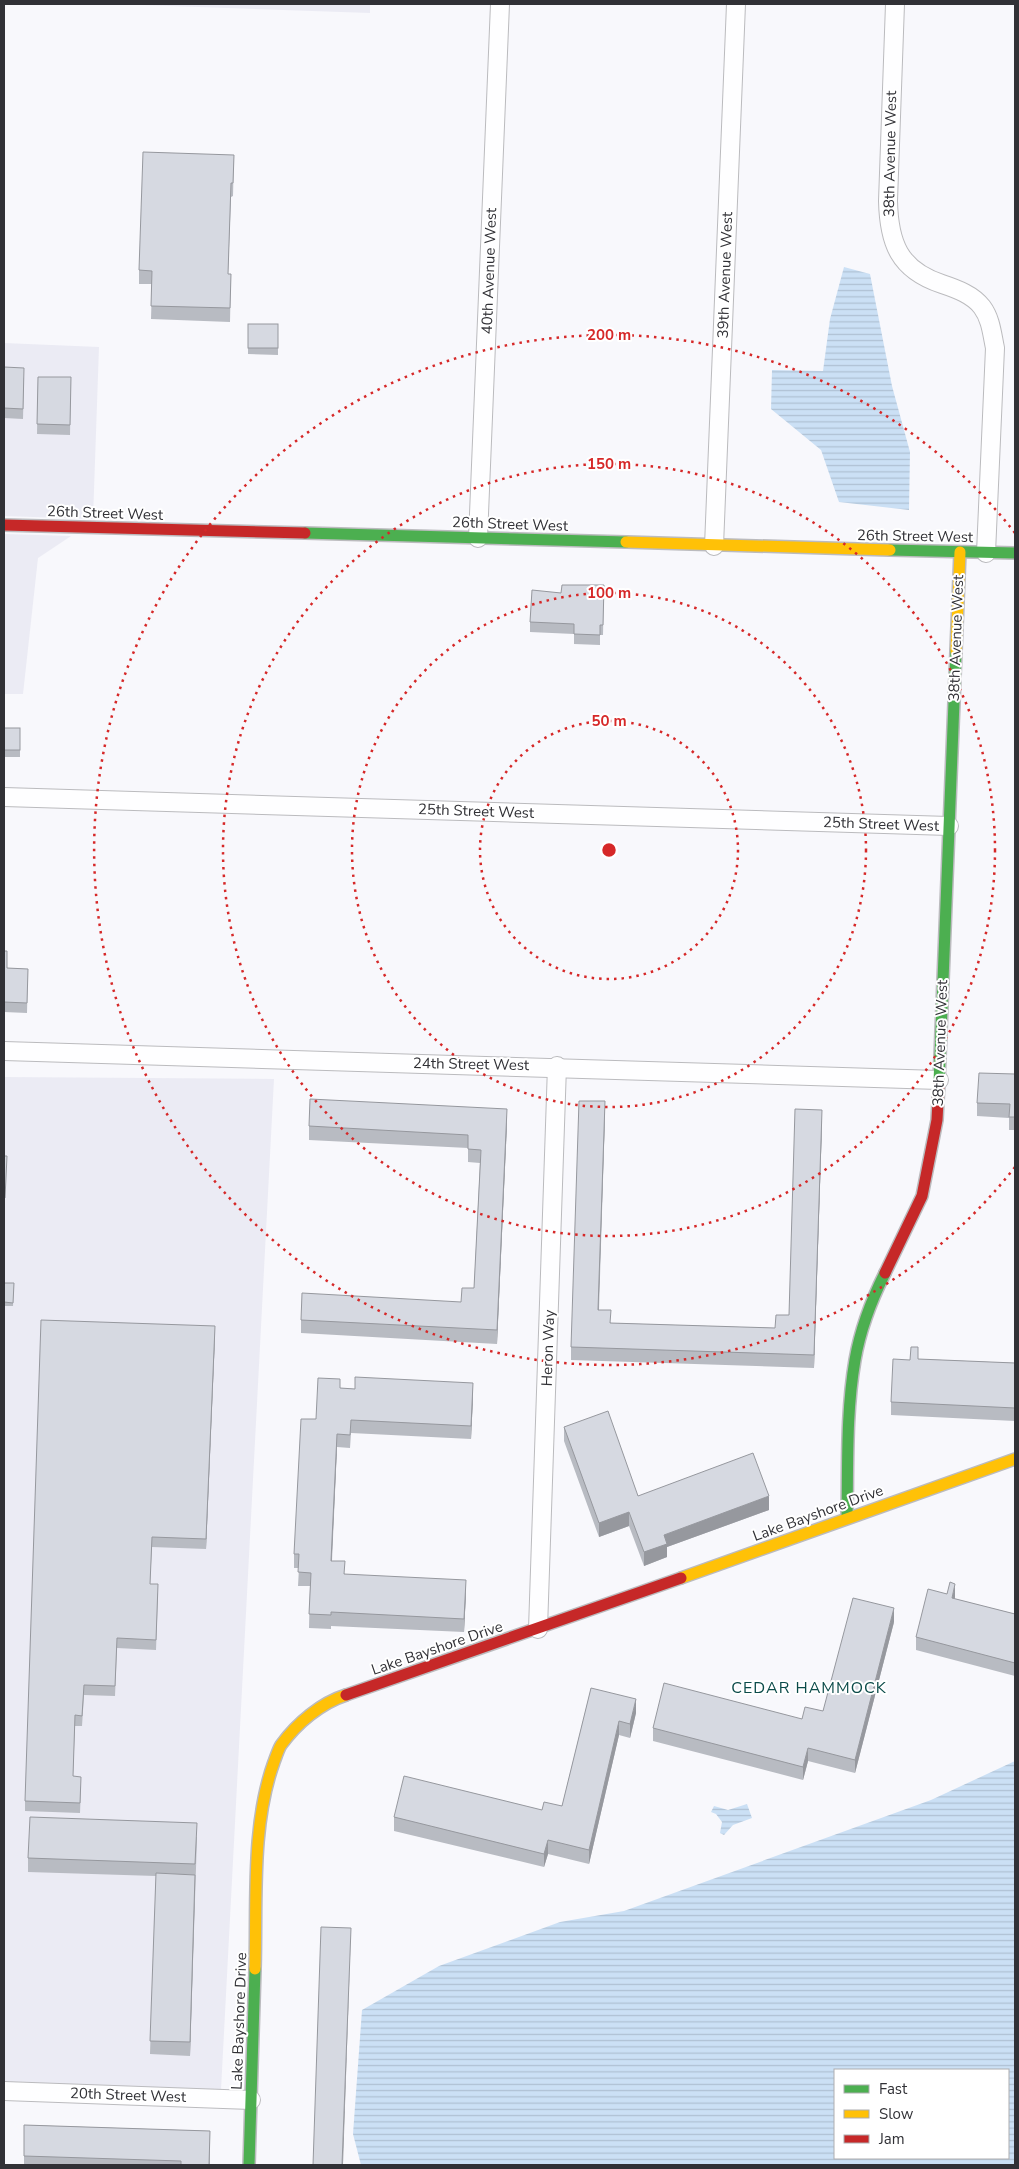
<svg xmlns="http://www.w3.org/2000/svg" width="1019" height="2169" viewBox="0 0 1019 2169" font-family="'Nunito Sans',sans-serif">
	<style>
		.built { fill: #ebebf4 }
		.water { fill: url(#water-rules); fill-rule: evenodd }
		.lines { fill: none; stroke-linecap: round; stroke-linejoin: round }
		.street-casing { stroke: #bbbbbe; stroke-width: 20 }
		.fast-casing { stroke: #bbbbbe; stroke-width: 14 }
		.slow-casing { stroke: #bbbbbe; stroke-width: 14 }
		.jam-casing { stroke: #bbbbbe; stroke-width: 14 }
		.street { stroke: #fefeff; stroke-width: 18 }
		.fast { stroke: #4caf50; stroke-width: 11 }
		.slow { stroke: #ffc107; stroke-width: 11 }
		.jam { stroke: #c62828; stroke-width: 11 }
		.wall { fill: #b8bbc2 }
		.shaded-wall { fill: #96989e }
		.building { fill: #d6d9e1; stroke: #96989e }
		.ring { fill: none; stroke: #d62828; stroke-width: 2.5; stroke-dasharray: 2.5 5 }
		.labels { text-anchor: middle; stroke-width: 4; stroke-linejoin: round; paint-order: stroke }
		.street-label { font-size: 15px; fill: #313136; stroke: #fff }
		.neighbourhood-label { font-size: 16px; letter-spacing: 1px; fill: #0b4b49; stroke: #fff }
		.centre { fill: #d62828; stroke: #fff; stroke-width: 2.5 }
		.ring-label { font-size: 15px; text-anchor: middle; font-weight: bold; fill: #d62828; stroke: #fff; stroke-width: 4; stroke-linejoin: round; paint-order: stroke }
	</style>
	<defs>
		<pattern id="water-rules" width="6" height="5" patternUnits="userSpaceOnUse" patternTransform="scale(1.25)"><rect width="6" height="5" fill="#cbe0f5"/><path d="M0 2.5h6" fill="none" stroke="#afc1d3"/></pattern>
	</defs>
	<rect width="100%" height="100%" fill="#f8f8fc"/>
	<!-- built -->
	<g class="built">
		<path d="M112,4h258v9z"/>
		<path d="M4,343l95,4 -6,172 -89,-3z"/>
		<path d="M4,534l67,2 -33,22 -15,136h-19z"/>
		<path d="M4,1077l270,2 -53,1011 -217,-8z"/>
	</g>
	<!-- water -->
	<g class="water">
		<path d="M844,267l26,7 22,112 18,66 -1,58 -70,-8 -18,-52 -50,-41 1,-39 51,1 7,-52z"/>
		<path d="M1015,1761v404h-654l-8,-31 9,-124 77,-44 121,-44 64,-11 307,-111zM835,2070h173v88h-173z"/>
		<path d="M747,1804l5,14 -19,7 -9,10 -4,-2 2,-11 -6,-8 -5,-2 3,-6 14,4z"/>
	</g>
	<g class="lines">
		<defs>
			<g id="street">
				<path d="M895,4l-7,197c1,42 11,69 54,83 15,5 31,11 40,23 9,12 10,27 13,41l-9,205"/>
				<path d="M478,538l22,-534"/>
				<path d="M714,546l22,-542"/>
				<path d="M4,797l945,29"/>
				<path d="M4,1051l935,29"/>
				<path d="M538,1629l19,-563"/>
				<path d="M4,2091l247,9"/>
			</g>
			<g id="fast">
				<path d="M305,533l321,9"/>
				<path d="M890,550l125,3"/>
				<path d="M939,1082l17,-431"/>
				<path d="M847,1518c1,-52 -1,-106 8,-158 5,-29 17,-61 30,-87"/>
				<path d="M249,2165l6,-196"/>
			</g>
			<g id="slow">
				<path d="M626,542l264,8"/>
				<path d="M956,651l4,-99"/>
				<path d="M681,1578l334,-119"/>
				<path d="M255,1969c2,-66 -4,-144 19,-207 2,-5 4,-12 7,-17 16,-22 40,-42 65,-50"/>
			</g>
			<g id="jam">
				<path d="M4,525l301,8"/>
				<path d="M885,1273l37,-77 15,-76 2,-38"/>
				<path d="M346,1695l335,-117"/>
			</g>
		</defs>
		<!-- street casing -->
		<use href="#street" class="street-casing"/>
		<!-- fast casing -->
		<use href="#fast" class="fast-casing"/>
		<!-- slow casing -->
		<use href="#slow" class="slow-casing"/>
		<!-- jam casing -->
		<use href="#jam" class="jam-casing"/>
		<!-- street -->
		<use href="#street" class="street"/>
		<!-- fast -->
		<use href="#fast" class="fast"/>
		<!-- slow -->
		<use href="#slow" class="slow"/>
		<!-- jam -->
		<use href="#jam" class="jam"/>
	</g>
	<!-- wall -->
	<g class="wall">
		<path d="M234,155l-1,41 -2,1 -3,77h3l-1,48 -79,-3 1,-35h-13v-14z"/>
		<path d="M248,324h30v31l-30,-1z"/>
		<path d="M4,367l20,11 -1,41 -19,-1z"/>
		<path d="M38,377h33l-1,58 -33,-1z"/>
		<path d="M604,585l-1,50h-3v10l-26,-1v-10l-44,-2v-10l31,-29z"/>
		<rect x="4" y="728" width="16" height="29"/>
		<path d="M4,951l3,17 21,1 -1,44 -23,-1z"/>
		<path d="M1015,1074v56h-6v-12l-32,-2v-13z"/>
		<path d="M605,1115l-6,195 12,13 164,5 14,-13 33,-191 -8,244 -243,-8v-13z"/>
		<path d="M507,1123l-10,221 -196,-11v-13l160,-18 13,-14 6,-125 -12,-1v-14l-159,-8v-14z"/>
		<path d="M4,1283h10l-1,23h-9z"/>
		<path d="M215,1336l-9,213 -54,-2 -2,37 8,10 -2,56 -39,-2 -2,48 -31,-1 -2,31h-7l-2,50 8,11 -1,26 -55,-2v-10z"/>
		<path d="M918,1359l97,4v58l-124,-6v-13l19,-42z"/>
		<path d="M340,1388l133,9 -2,42 -120,-6 -1,15 -13,-1 -5,114 13,13 121,19 -2,39 -133,-6v3l-22,-1 1,-42h-12l1,-18h-5v-14l22,-135z"/>
		<path d="M564,1427l74,69 131,14 -102,37v10l-23,9 -15,-40 -30,11 -35,-96z"/>
		<path d="M947,1594l8,3v2l60,15v62l-99,-26v-13z"/>
		<path d="M894,1622l-39,151 -47,-12 -5,19 -150,-39v-13l149,-9 21,-8z"/>
		<path d="M591,1688l45,25 -6,25 -11,-3 -30,129 -41,-10 -4,13 -150,-36v-14l148,-7 20,-4z"/>
		<path d="M197,1837l-7,219 -40,-2 6,-178 -128,-4v-14z"/>
		<path d="M24,2125l186,6v34h-186z"/>
	</g>
	<!-- shaded-wall -->
	<g class="shaded-wall">
		<path d="M605,1101v14l-7,208v-13z"/>
		<path d="M507,1109v14l-10,221v-14z"/>
		<path d="M822,1110v14l-8,244v-13z"/>
		<path d="M215,1326v10l-9,213v-10z"/>
		<path d="M473,1383v14l-2,42v-13z"/>
		<path d="M337,1434v13l-6,127v-13z"/>
		<path d="M769,1496v14l-102,37v10l-23,9v-14l20,-17z"/>
		<path d="M629,1512v14l-30,11v-14z"/>
		<path d="M466,1580v13l-2,39v-13z"/>
		<path d="M955,1584v13l-3,14v-13z"/>
		<path d="M894,1608v14l-39,151v-13z"/>
		<path d="M636,1699v14l-6,25v-14z"/>
		<path d="M619,1721v14l-30,129v-14z"/>
		<path d="M808,1748v13l-5,19v-13z"/>
		<path d="M548,1840v14l-4,13v-13z"/>
		<path d="M195,1875v13l-5,168v-14z"/>
		<path d="M351,1928l-8,237h-1z"/>
	</g>
	<!-- building -->
	<g class="building">
		<path d="M143,152l91,3 -1,28h-2l-3,91h3l-1,34 -79,-2 1,-35 -13,-1z"/>
		<rect x="248" y="324" width="30" height="24"/>
		<path d="M4,367l20,1 -1,41 -19,-1z"/>
		<path d="M38,377h33l-1,48 -33,-1z"/>
		<path d="M562,585h42l-1,40h-3v10l-26,-1v-10l-44,-2 2,-32 29,3z"/>
		<rect x="4" y="728" width="16" height="22"/>
		<path d="M4,951h3v17l21,1 -1,34 -23,-1z"/>
		<path d="M979,1073l36,1v43h-6l1,-13 -33,-1z"/>
		<path d="M310,1099l197,10 -10,221 -196,-10 1,-27 159,9 1,-14h12l7,-138 -13,-1v-14l-159,-9z"/>
		<path d="M579,1101h26l-7,209h13l-1,13 165,5 1,-13h13l6,-206 27,1 -8,245 -243,-8z"/>
		<path d="M4,1156h3l-2,42h-1z"/>
		<path d="M4,1283h10l-1,20 -9,-1z"/>
		<path d="M41,1320l174,6 -9,213 -54,-2 -2,47h8l-2,56 -39,-2 -2,48 -31,-1 -2,31 -7,-1 -2,61 8,1 -1,26 -55,-2z"/>
		<path d="M911,1347h7v12l97,4v45l-124,-6 2,-43 17,1z"/>
		<path d="M355,1377l118,6 -2,43 -120,-6 -1,15 -13,-1 -6,127h14l-1,13 122,6 -2,39 -133,-7v3l-22,-1 2,-41 -13,-1 1,-18h-5l7,-135h15l2,-41 22,1v9l15,1z"/>
		<path d="M608,1411l30,85 115,-43 16,43 -105,39 3,9 -23,8 -15,-40 -30,11 -35,-96z"/>
		<path d="M950,1582l5,2 -3,14 63,16v49l-99,-26 12,-48 19,5z"/>
		<path d="M853,1598l41,10 -39,152 -47,-12 -5,19 -150,-39 11,-45 138,36 3,-12 18,4z"/>
		<path d="M591,1688l45,11 -6,25 -11,-3 -30,129 -41,-10 -4,14 -150,-37 10,-41 138,34 2,-8 18,4z"/>
		<path d="M30,1817l167,6 -2,41 -167,-6z"/>
		<path d="M156,1873l39,2 -5,167 -40,-1z"/>
		<path d="M321,1927l30,1 -9,237h-29z"/>
		<path d="M24,2125l186,6 -1,34h-28v-4l-157,-5z"/>
	</g>
	<!-- distance rings -->
	<g class="ring">
		<circle cx="609" cy="850" r="129"/>
		<circle cx="609" cy="850" r="257"/>
		<circle cx="609" cy="850" r="386"/>
		<path d="M1015 1167A515 515 0 1 1 1015 533"/>
	</g>
	<g class="labels">
		<!-- street labels -->
		<g class="street-label">
			<text transform="translate(890 154) rotate(-89)" y="5">38th Avenue West</text>
			<text transform="translate(489 271) rotate(-88)" y="5">40th Avenue West</text>
			<text transform="translate(725 275) rotate(-88)" y="5">39th Avenue West</text>
			<text transform="translate(105 513) rotate(2)" y="5">26th Street West</text>
			<text transform="translate(510 524) rotate(2)" y="5">26th Street West</text>
			<text transform="translate(915 536) rotate(1)" y="5">26th Street West</text>
			<text transform="translate(956 638) rotate(-88)" y="5">38th Avenue West</text>
			<text transform="translate(476 811) rotate(2)" y="5">25th Street West</text>
			<text transform="translate(881 824) rotate(2)" y="5">25th Street West</text>
			<text transform="translate(940 1043) rotate(-88)" y="5">38th Avenue West</text>
			<text transform="translate(471 1064) rotate(1)" y="5">24th Street West</text>
			<text transform="translate(548 1348) rotate(-88)" y="5">Heron Way</text>
			<text transform="translate(818 1513) rotate(-20)" y="5">Lake Bayshore Drive</text>
			<text transform="translate(437 1648) rotate(-19)" y="5">Lake Bayshore Drive</text>
			<text transform="translate(239 2021) rotate(-88)" y="5">Lake Bayshore Drive</text>
			<text transform="translate(128 2095) rotate(2)" y="5">20th Street West</text>
		</g>
		<!-- neighbourhood labels -->
		<g class="neighbourhood-label">
			<text x="809" y="1693">CEDAR HAMMOCK</text>
		</g>
	</g>
	<circle cx="609" cy="850" r="8" class="centre"/>
	<g class="ring-label">
		<text x="609" y="340">200 m</text>
		<text x="609" y="469">150 m</text>
		<text x="609" y="598">100 m</text>
		<text x="609" y="726">50 m</text>
	</g>
	<!-- border -->
	<rect width="1019" height="2169" fill="none" stroke="#313136" stroke-width="10"/>
	<!-- legend -->
	<rect x="834" y="2069" width="175" height="90" fill="#ffffff" stroke="#adadaf"/>
	<rect x="844" y="2085" width="25" height="8" fill="#4caf50" stroke="#adadaf"/>
	<text x="879" y="2094" font-size="15" fill="#313136">Fast</text>
	<rect x="844" y="2110" width="25" height="8" fill="#ffc107" stroke="#adadaf"/>
	<text x="879" y="2119" font-size="15" fill="#313136">Slow</text>
	<rect x="844" y="2135" width="25" height="8" fill="#c62828" stroke="#adadaf"/>
	<text x="879" y="2144" font-size="15" fill="#313136">Jam</text>
</svg>
